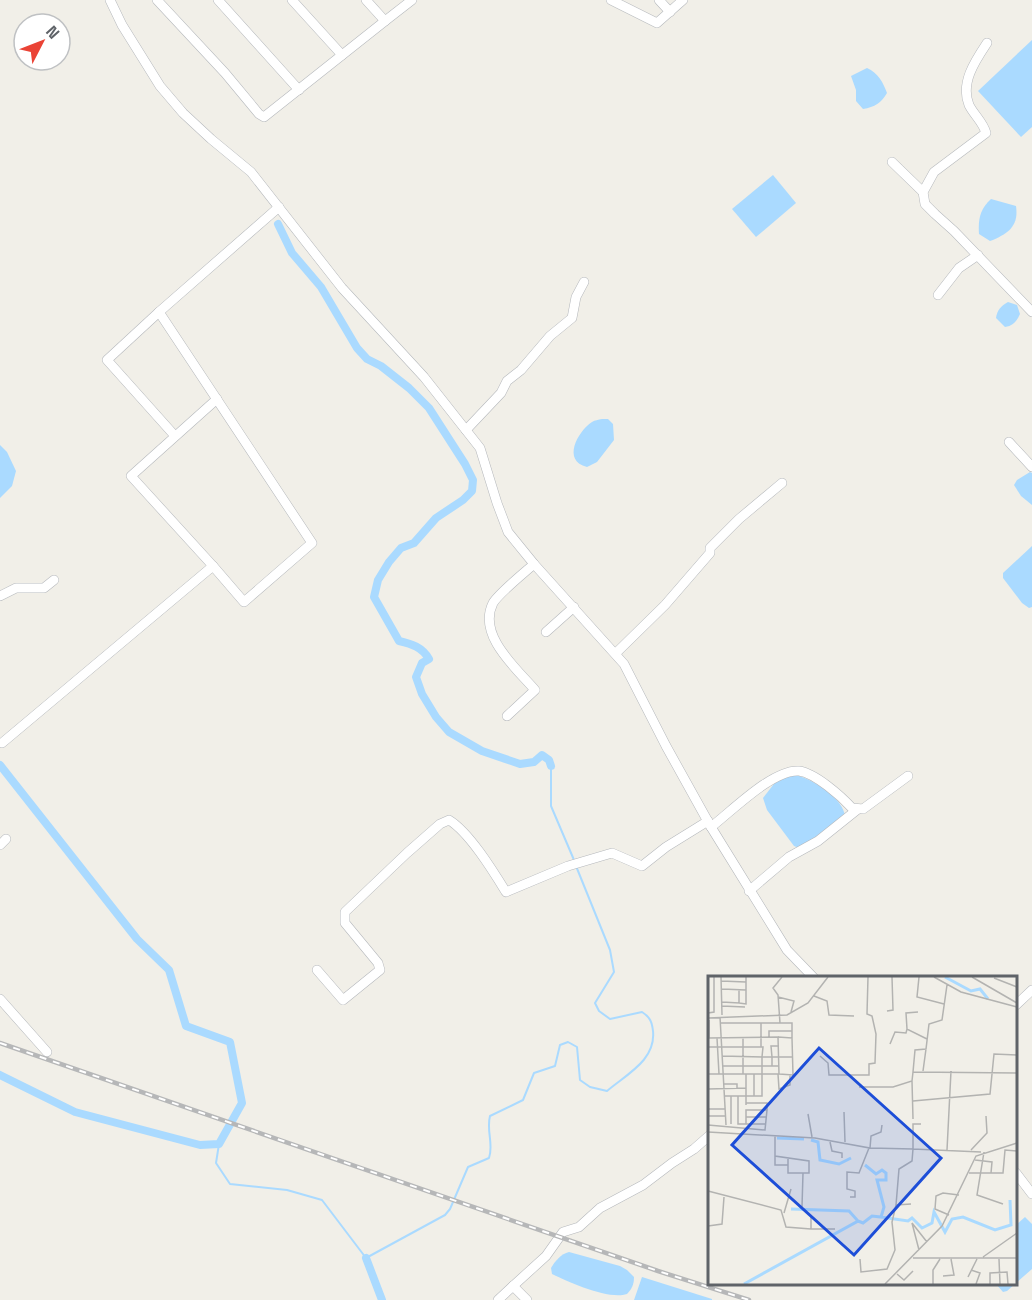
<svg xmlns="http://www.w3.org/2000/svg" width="1032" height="1300" viewBox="0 0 1032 1300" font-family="'Space Grotesk',sans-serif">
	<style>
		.water { fill: #aadaff }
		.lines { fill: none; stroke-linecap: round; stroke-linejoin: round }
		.stream { stroke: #aadaff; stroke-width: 2 }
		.canal { stroke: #aadaff; stroke-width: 8 }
		.minor-casing { stroke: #b5b8bc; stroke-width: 10 }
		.minor { stroke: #fff; stroke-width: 9 }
		.rail-casing { stroke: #b6b7b8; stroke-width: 4.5 }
		.rail { stroke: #fff; stroke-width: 2; stroke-dasharray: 7; stroke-linecap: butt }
		.inset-river { fill: none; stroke: #aadaff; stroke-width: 3 }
		.inset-road { fill: none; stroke: #b3b3b1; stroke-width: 1.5 }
		.view { fill: #1d4ed8; fill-opacity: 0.15; stroke: #1d4ed8; stroke-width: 3 }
		.inset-edge { fill: none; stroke: #5f6368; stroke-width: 3 }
	</style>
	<rect width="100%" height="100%" fill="#f1efe8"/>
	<!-- water -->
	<g class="water">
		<path d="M1032,40v87l-11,10 -43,-46z"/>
		<path d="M867,68c11,5 16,14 20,25 -6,10 -12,14 -24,16l-7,-8v-11l-5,-14z"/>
		<path d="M773,175l23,28 -40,34 -24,-28z"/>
		<path d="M991,199l25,7c3,20 -8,28 -26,35l-11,-7c-1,-15 1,-25 12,-35z"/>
		<path d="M1008,302l9,3 3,9c-3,7 -7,12 -15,13l-9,-9c1,-8 5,-12 12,-16z"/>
		<path d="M602,419h6l5,5 1,16 -17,22 -10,5c-25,-6 -10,-35 5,-45 3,-2 6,-2 10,-3z"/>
		<path d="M0,445l7,7 9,19 -4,15 -12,12z"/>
		<path d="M1030,472l2,1v32l-11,-9 -7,-11 3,-5z"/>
		<path d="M1032,546v61l-3,1 -7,-5 -19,-25v-5z"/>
		<path d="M796,775c16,4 48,23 49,42l-31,24 -15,7 -5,-2 -27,-36 -4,-12 14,-18z"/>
		<path d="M1025,1217l7,7v45l-25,22 -4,1 -7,-8h20v-59z"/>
		<path d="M569,1252l51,14 7,4 7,7c0,7 -2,12 -7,17 -18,6 -57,-11 -75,-20l-1,-6c4,-7 10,-14 18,-16z"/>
		<path d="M642,1277l70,22v1h-78z"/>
	</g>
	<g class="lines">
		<!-- stream -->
		<g class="stream">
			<path d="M551,766v40l23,54"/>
			<path d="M219,1144l-3,19 14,21 57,6 35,10 44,58 79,-43 5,-6 18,-42 21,-9c5,-13 -3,-28 1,-42l33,-16 11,-27 21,-7 5,-21 8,-3 9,5 3,33 10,7 17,4c20,-17 49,-31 46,-60 -1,-9 -3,-14 -11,-19l-32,7 -11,-8 -4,-8 19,-31 -4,-22 -34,-84"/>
		</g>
		<!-- canal -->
		<g class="canal">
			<path d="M278,224l14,29 29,34 36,61 10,11 14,7 28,22 20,20 36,56 8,16 -1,11 -9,9 -27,18 -22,25 -13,5 -12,14 -11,18 -4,17 25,44c13,3 23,6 30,18l-7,4 -6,14 6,17 14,23 13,15 33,19 38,13 14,-2 8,-7 7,5 2,6"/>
			<path d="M0,765l137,174 32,31 17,56 44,16 12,61 -23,41 -19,1 -125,-33 -75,-37"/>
			<path d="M366,1258l16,42"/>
		</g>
		<defs>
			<g id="minor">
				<path d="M110,0l12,25 38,61 23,27 28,26 40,33 91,116 82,89 56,71 17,55 11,29 26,32 90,100 42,82 45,81c21,-16 62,-58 88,-56 16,2 42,25 53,37l11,1 45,-33"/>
				<path d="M157,0l68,73 34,41 5,3 121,-96"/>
				<path d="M218,0l81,90"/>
				<path d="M292,0l50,55"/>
				<path d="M366,0l19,21 27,-21"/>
				<path d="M611,0l46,23 26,-23"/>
				<path d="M659,0l11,12"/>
				<path d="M987,43c-12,18 -27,40 -18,62 5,10 14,17 17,28l-52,39 -11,20 2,12 10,10 19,17 78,81"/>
				<path d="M892,162l31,30"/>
				<path d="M938,295l21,-27 19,-13"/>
				<path d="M159,312l-52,48 68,76"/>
				<path d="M466,430l35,-37 6,-12 14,-11 29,-34 22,-18 4,-21 8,-15"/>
				<path d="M1009,442l23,25"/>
				<path d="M213,566l-82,-90 86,-77"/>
				<path d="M0,596l16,-8h28l10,-8"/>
				<path d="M546,632l28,-25"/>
				<path d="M616,653l49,-48 45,-52v-5l29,-29 43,-36"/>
				<path d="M507,716l28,-26c-19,-22 -58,-55 -42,-87 6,-10 31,-30 41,-39"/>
				<path d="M2,743l211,-177 31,36 68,-59 -153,-231 120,-105"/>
				<path d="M711,827l76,123 27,28"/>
				<path d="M0,845l6,-6"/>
				<path d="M749,891l40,-34 29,-16 40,-32"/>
				<path d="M317,970l26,30 37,-30 -2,-7 -33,-40v-11l62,-59 33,-29 9,-4c20,12 44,51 57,72l62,-26 44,-13 30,13 24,-19 42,-26"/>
				<path d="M0,999l47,53"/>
				<path d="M1016,1005l16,-15"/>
				<path d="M1016,1173l16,21"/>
				<path d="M513,1286l33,-30 17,-24 16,-5 21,-19 43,-23 29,-22 22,-14 16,-14"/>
				<path d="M498,1300l15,-14 14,14"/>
			</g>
		</defs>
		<!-- minor casing -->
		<use href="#minor" class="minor-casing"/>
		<!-- minor -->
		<use href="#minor" class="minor"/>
		<defs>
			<path id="rail" d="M0,1043l658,228 91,29"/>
		</defs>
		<!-- rail casing -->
		<use href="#rail" class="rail-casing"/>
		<!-- rail -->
		<use href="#rail" class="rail"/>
	</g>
	<!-- overview -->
	<g transform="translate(708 976)">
		<rect width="309" height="309" fill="#f1efe8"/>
		<path class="inset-river" d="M237,1l26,14 9,-2 8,10M69,162l27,1M103,164l7,2 2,18 19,4 12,-6M173,241l27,4 4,-3 10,10 10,-5 2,-11 11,20 7,-13 11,-2 32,13 16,-5 -1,-25M150,245l5,2 9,-7 9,1 3,-10 -7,-27h9v-7l-4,-3 -6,4 -11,-9M36,308l114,-63 -9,-10 -58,-2"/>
		<path class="inset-road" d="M13,1l1,38M211,1l-2,20 27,7M226,1l27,15 56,15M264,1l45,26M286,2l23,9M13,5l25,1M14,13l24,1M106,20l13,5 2,14 25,1M70,21l16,4 -3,11M14,26l17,1v-13M31,27l7,1v-27M14,30l23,1M179,35l6,-1 -1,-33M0,37l6,-1v-35M12,41l6,108M0,42l79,-3 21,-12 20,-26M12,47h72v8M53,47v24M72,47l-2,-28 -5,-7 9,-11M199,53l-1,-16 12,-1M61,61v-6h23v7l-14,-1M0,62l70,-1 1,37h-17v-17l-40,-1M1,62v-18M9,62l2,36M182,68l5,-12 11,1 1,-4 20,10M0,71h55l-1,10h10l-1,-11h7M112,80l8,7 1,12h40v-11l6,-1 1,-29 -4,-18 -5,-2 1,-37M14,90h57M64,90v-9h20M215,95l3,-22M205,96l2,-22 11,-1 3,-25 13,-4 5,-35M0,98h38M35,98v-37M46,98v22M70,98l1,15 11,-4v-10M71,98l14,1 -1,-37M204,105l1,38M15,108h14v4M151,111h34l19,-6 1,-9 104,1M0,113l38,-1M16,120h14v28h8v-14h21v-7h-21M23,120v28M30,120h24v-22h-16v31M205,125l77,-7 4,-40 23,1M0,127v6h17M0,133v7h17M136,136l1,30M100,138l4,23M38,141h20M38,148h20M0,149l57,5 2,-20M0,156l107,6 55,10 1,-12 10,-4 1,-7M67,160v20l34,5v12h-6l-1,34M122,166l2,9 10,2v5M162,172l43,1v-25h8M239,174l4,-79M263,174l16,-17 -1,-17M276,176l-7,43 26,9M67,180v9h13M80,182v15h15M267,184l17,2 -1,11M261,197h34l2,-23 12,1M0,215l73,19 5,17 25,2M142,221h5v-6l-8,-2v-17l12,1 10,-25M188,229l3,-36 13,-8 1,-12 68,3M76,237l7,-24M103,239v14h24M241,239l-14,-6 1,-13 7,-3 16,2M0,250l14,-2 2,-27M211,274l-7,-27 15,19M275,281l34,-24M205,282h104M152,283l1,13 26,-3 8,-19 -3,-28 4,-17 15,-1M291,283l1,25M263,294l9,3 -4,11M189,298l7,6 9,-9M235,300l11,-1 -3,-16M260,301l9,-18M177,308l57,-58 34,-70 41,-13M225,308v-14l7,-11M282,308v-11l17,-1 1,12"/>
		<path class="view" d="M111,72l122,110 -87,97 -122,-110z"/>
		<rect width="309" height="309" class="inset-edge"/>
	</g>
	<!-- north arrow -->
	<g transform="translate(42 42) rotate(48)"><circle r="28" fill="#ffffff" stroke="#bfc1c3" stroke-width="1.5"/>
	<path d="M0-4.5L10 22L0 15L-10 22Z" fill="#ea4335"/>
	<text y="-9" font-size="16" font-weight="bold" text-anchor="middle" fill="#5f6368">N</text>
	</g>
</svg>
